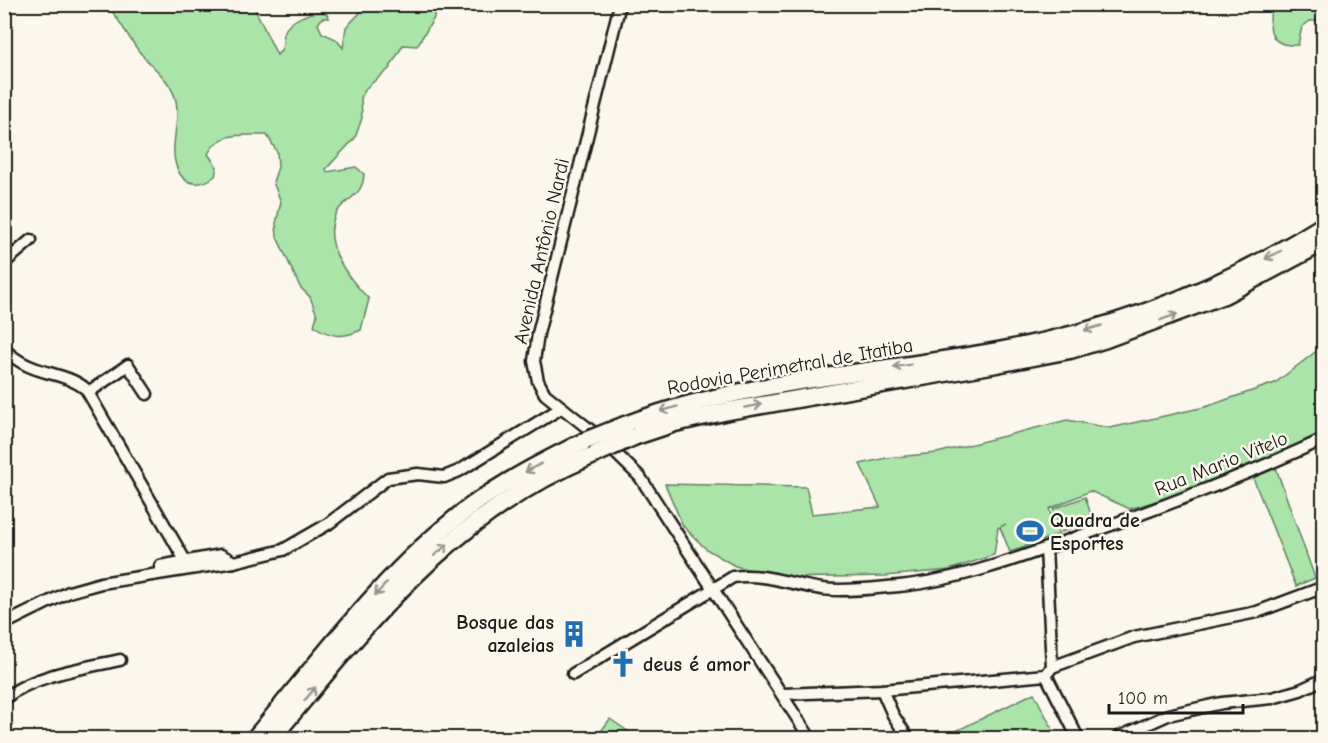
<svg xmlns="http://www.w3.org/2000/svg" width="1328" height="743" viewBox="0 0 1328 743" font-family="'Comic Neue',sans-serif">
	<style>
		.green { fill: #aae4a9; stroke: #638062; stroke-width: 1.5 }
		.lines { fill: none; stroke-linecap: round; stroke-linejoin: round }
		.minor-casing { stroke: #1c1c1c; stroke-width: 15 }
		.trunk-casing { stroke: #1c1c1c; stroke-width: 21 }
		.minor { stroke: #fbf7ec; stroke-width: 10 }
		.trunk { stroke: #fbf7ec; stroke-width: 16 }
		.trunk-bridge-casing { stroke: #1c1c1c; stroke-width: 21; stroke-linecap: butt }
		.trunk-bridge { stroke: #fbf7ec; stroke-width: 16 }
		.oneway { stroke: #97948e }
		.labels { text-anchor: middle; stroke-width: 5; stroke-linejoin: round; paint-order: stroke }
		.street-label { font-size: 20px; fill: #1c1c1c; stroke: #fbf7ec }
		.poi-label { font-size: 20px; font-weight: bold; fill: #1c1c1c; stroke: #fbf7ec; text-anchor: start }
	</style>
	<rect width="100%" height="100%" fill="#fbf7ec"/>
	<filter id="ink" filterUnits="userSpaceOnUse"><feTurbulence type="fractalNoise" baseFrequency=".0167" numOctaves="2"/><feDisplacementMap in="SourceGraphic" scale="12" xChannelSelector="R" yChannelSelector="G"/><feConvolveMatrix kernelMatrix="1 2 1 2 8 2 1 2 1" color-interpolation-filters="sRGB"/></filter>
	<g filter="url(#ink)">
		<!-- green -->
		<g class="green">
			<path d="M107,5h146l24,50c8,-6 5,-13 7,-22 5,-14 29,-23 42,-20l3,5h-7l-4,6 4,9 14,6 7,9 3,-21 13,-13 3,-9h72v13l-17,28 -14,-1 -14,24 -23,19 -5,10 1,20 -7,20 -29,31 1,3 29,-5 8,7c-1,25 -21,24 -29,41 -13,31 13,63 34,84l-8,31c-18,8 -29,8 -47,-4l3,-11 -7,-18 -10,-10 -23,-50 -1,-14 5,-21 -8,-20 5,-15 -1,-15 -10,-17c-22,1 -47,-5 -59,19l9,13 -2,9c-11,9 -27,11 -35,-2 -14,-21 1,-50 -4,-73 -5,-22 -25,-34 -38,-51 -11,-15 -19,-31 -31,-45z"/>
			<path d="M1271,5h52v15l-13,1 -8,6 -4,18c-31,2 -29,-17 -27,-40z"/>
			<path d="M1323,346v86l-111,52 -82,25 -40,-18 -41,18 10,25 -49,18 -10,-25 6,-3 -8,4 -4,27 -45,15 -64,6 -104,2 -46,-12 -29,-17 -23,-23 -18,-42 141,3 6,27 68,-7 -20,-43 26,-6 51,-5 130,-33 43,8 95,-21 70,-24z"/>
			<path d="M1276,468l39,110 -19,8 -43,-108z"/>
			<path d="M1085,497l8,23 -31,12 -9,-23z"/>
			<path d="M1034,693l23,45h-97l-4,-7z"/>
			<path d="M610,719l28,19h-42z"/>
		</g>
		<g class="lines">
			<defs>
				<g id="minor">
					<path d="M620,4l-82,330 -4,27 4,20 7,13 54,43 41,40 170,261"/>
					<path d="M4,263l27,-23"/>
					<path d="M4,349c28,28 59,21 82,40l100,173"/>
					<path d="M89,392l39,-27 19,29"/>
					<path d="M1046,548l6,119"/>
					<path d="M160,566l61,-11 13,7"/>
					<path d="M4,624l65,-32 32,-9 133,-21 49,-12 45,-26 60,-46 30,-4 26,3 15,-6 102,-63"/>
					<path d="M573,674l160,-97c30,-5 59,8 89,12 24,3 53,-1 77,-3 62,-6 126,-30 184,-51 82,-29 162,-59 241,-96"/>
					<path d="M1046,675l32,63"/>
					<path d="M882,690l11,25 15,23"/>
					<path d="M783,694l99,-4 164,-15 6,-8 82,-30 123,-25 67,-25"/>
					<path d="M4,699c28,-24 81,-31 116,-39"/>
					<path d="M1117,738l51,-23 54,-12 50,-5 28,-8 24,-11"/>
				</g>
				<g id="trunk">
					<path d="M625,425c120,-46 257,-52 383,-76 112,-21 220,-63 316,-124"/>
					<path d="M636,436l39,-13 53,-12 263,-46 79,-15 36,-11 118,-44 100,-53"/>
					<path d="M255,738c67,-80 130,-167 215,-231 35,-26 75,-46 115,-66"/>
					<path d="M272,738c98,-117 177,-224 324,-284"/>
				</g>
			</defs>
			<!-- minor casing -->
			<use href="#minor" class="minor-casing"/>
			<!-- trunk casing -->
			<use href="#trunk" class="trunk-casing"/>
			<!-- minor -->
			<use href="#minor" class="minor"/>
			<!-- trunk -->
			<use href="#trunk" class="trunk"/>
			<defs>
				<g id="trunk-bridge">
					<path d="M585,441l40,-16"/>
					<path d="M596,454l40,-18"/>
				</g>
			</defs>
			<!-- trunk-bridge casing -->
			<use href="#trunk-bridge" class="trunk-bridge-casing"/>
			<!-- trunk-bridge -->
			<use href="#trunk-bridge" class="trunk-bridge"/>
		</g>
		<!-- one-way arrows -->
		<defs><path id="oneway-shaft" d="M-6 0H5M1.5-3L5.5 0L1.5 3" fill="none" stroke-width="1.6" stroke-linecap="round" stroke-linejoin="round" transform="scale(1.5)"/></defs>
		<g class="oneway">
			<use href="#oneway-shaft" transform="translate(1273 255) rotate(153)"/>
			<use href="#oneway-shaft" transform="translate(1169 317) rotate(-21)"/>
			<use href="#oneway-shaft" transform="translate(1093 328) rotate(164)"/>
			<use href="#oneway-shaft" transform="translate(902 366) rotate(171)"/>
			<use href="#oneway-shaft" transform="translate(753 406) rotate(-10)"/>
			<use href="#oneway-shaft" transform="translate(669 409) rotate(163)"/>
			<use href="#oneway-shaft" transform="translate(533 468) rotate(151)"/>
			<use href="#oneway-shaft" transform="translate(441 550) rotate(-40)"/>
			<use href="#oneway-shaft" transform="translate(381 589) rotate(133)"/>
			<use href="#oneway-shaft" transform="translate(310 694) rotate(-50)"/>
		</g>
	</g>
	<!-- icons -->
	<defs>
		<symbol id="stadium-bare" viewBox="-9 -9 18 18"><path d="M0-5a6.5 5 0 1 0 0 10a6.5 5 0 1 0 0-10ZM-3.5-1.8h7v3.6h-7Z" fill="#1f6fb2" stroke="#fbf7ec" stroke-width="2.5" paint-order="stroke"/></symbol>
		<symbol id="building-bare" viewBox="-9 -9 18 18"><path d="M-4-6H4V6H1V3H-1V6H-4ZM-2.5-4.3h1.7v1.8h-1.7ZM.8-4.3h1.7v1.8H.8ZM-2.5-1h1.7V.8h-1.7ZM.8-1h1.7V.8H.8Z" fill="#1f6fb2" stroke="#fbf7ec" stroke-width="2.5" paint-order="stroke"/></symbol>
		<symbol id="church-bare" viewBox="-9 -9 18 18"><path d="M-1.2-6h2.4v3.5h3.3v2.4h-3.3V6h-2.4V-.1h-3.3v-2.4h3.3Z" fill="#1f6fb2" stroke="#fbf7ec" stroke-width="2.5" paint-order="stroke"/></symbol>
	</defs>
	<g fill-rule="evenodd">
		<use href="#stadium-bare" x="1011" y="512" width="38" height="38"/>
		<use href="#building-bare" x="555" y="615" width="38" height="38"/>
		<use href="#church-bare" x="604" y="645" width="38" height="38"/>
	</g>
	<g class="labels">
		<!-- street labels -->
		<g class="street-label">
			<text transform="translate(541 251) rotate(-77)" y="7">Avenida Antônio Nardi</text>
			<text transform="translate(790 366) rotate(-10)" y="7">Rodovia Perimetral de Itatiba</text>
			<text transform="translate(1221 463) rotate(-22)" y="7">Rua Mario Vitelo</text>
		</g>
		<!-- poi labels -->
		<g class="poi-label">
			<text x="1050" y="527">Quadra de<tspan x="1050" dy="23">Esportes</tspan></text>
			<text x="554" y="629" text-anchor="end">Bosque das<tspan x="554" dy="23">azaleias</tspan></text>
			<text x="643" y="671">deus é amor</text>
		</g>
	</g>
	<!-- margin -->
	<rect width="1328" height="743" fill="none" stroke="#fbf7ec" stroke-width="24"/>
	<rect x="12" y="12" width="1304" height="719" fill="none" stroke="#1c1c1c" stroke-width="2" filter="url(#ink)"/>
	<!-- scale -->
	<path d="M1109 704v9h134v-9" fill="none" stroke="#1c1c1c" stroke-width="3"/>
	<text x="1118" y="704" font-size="18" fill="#1c1c1c" stroke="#fbf7ec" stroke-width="4.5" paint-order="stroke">100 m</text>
</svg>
